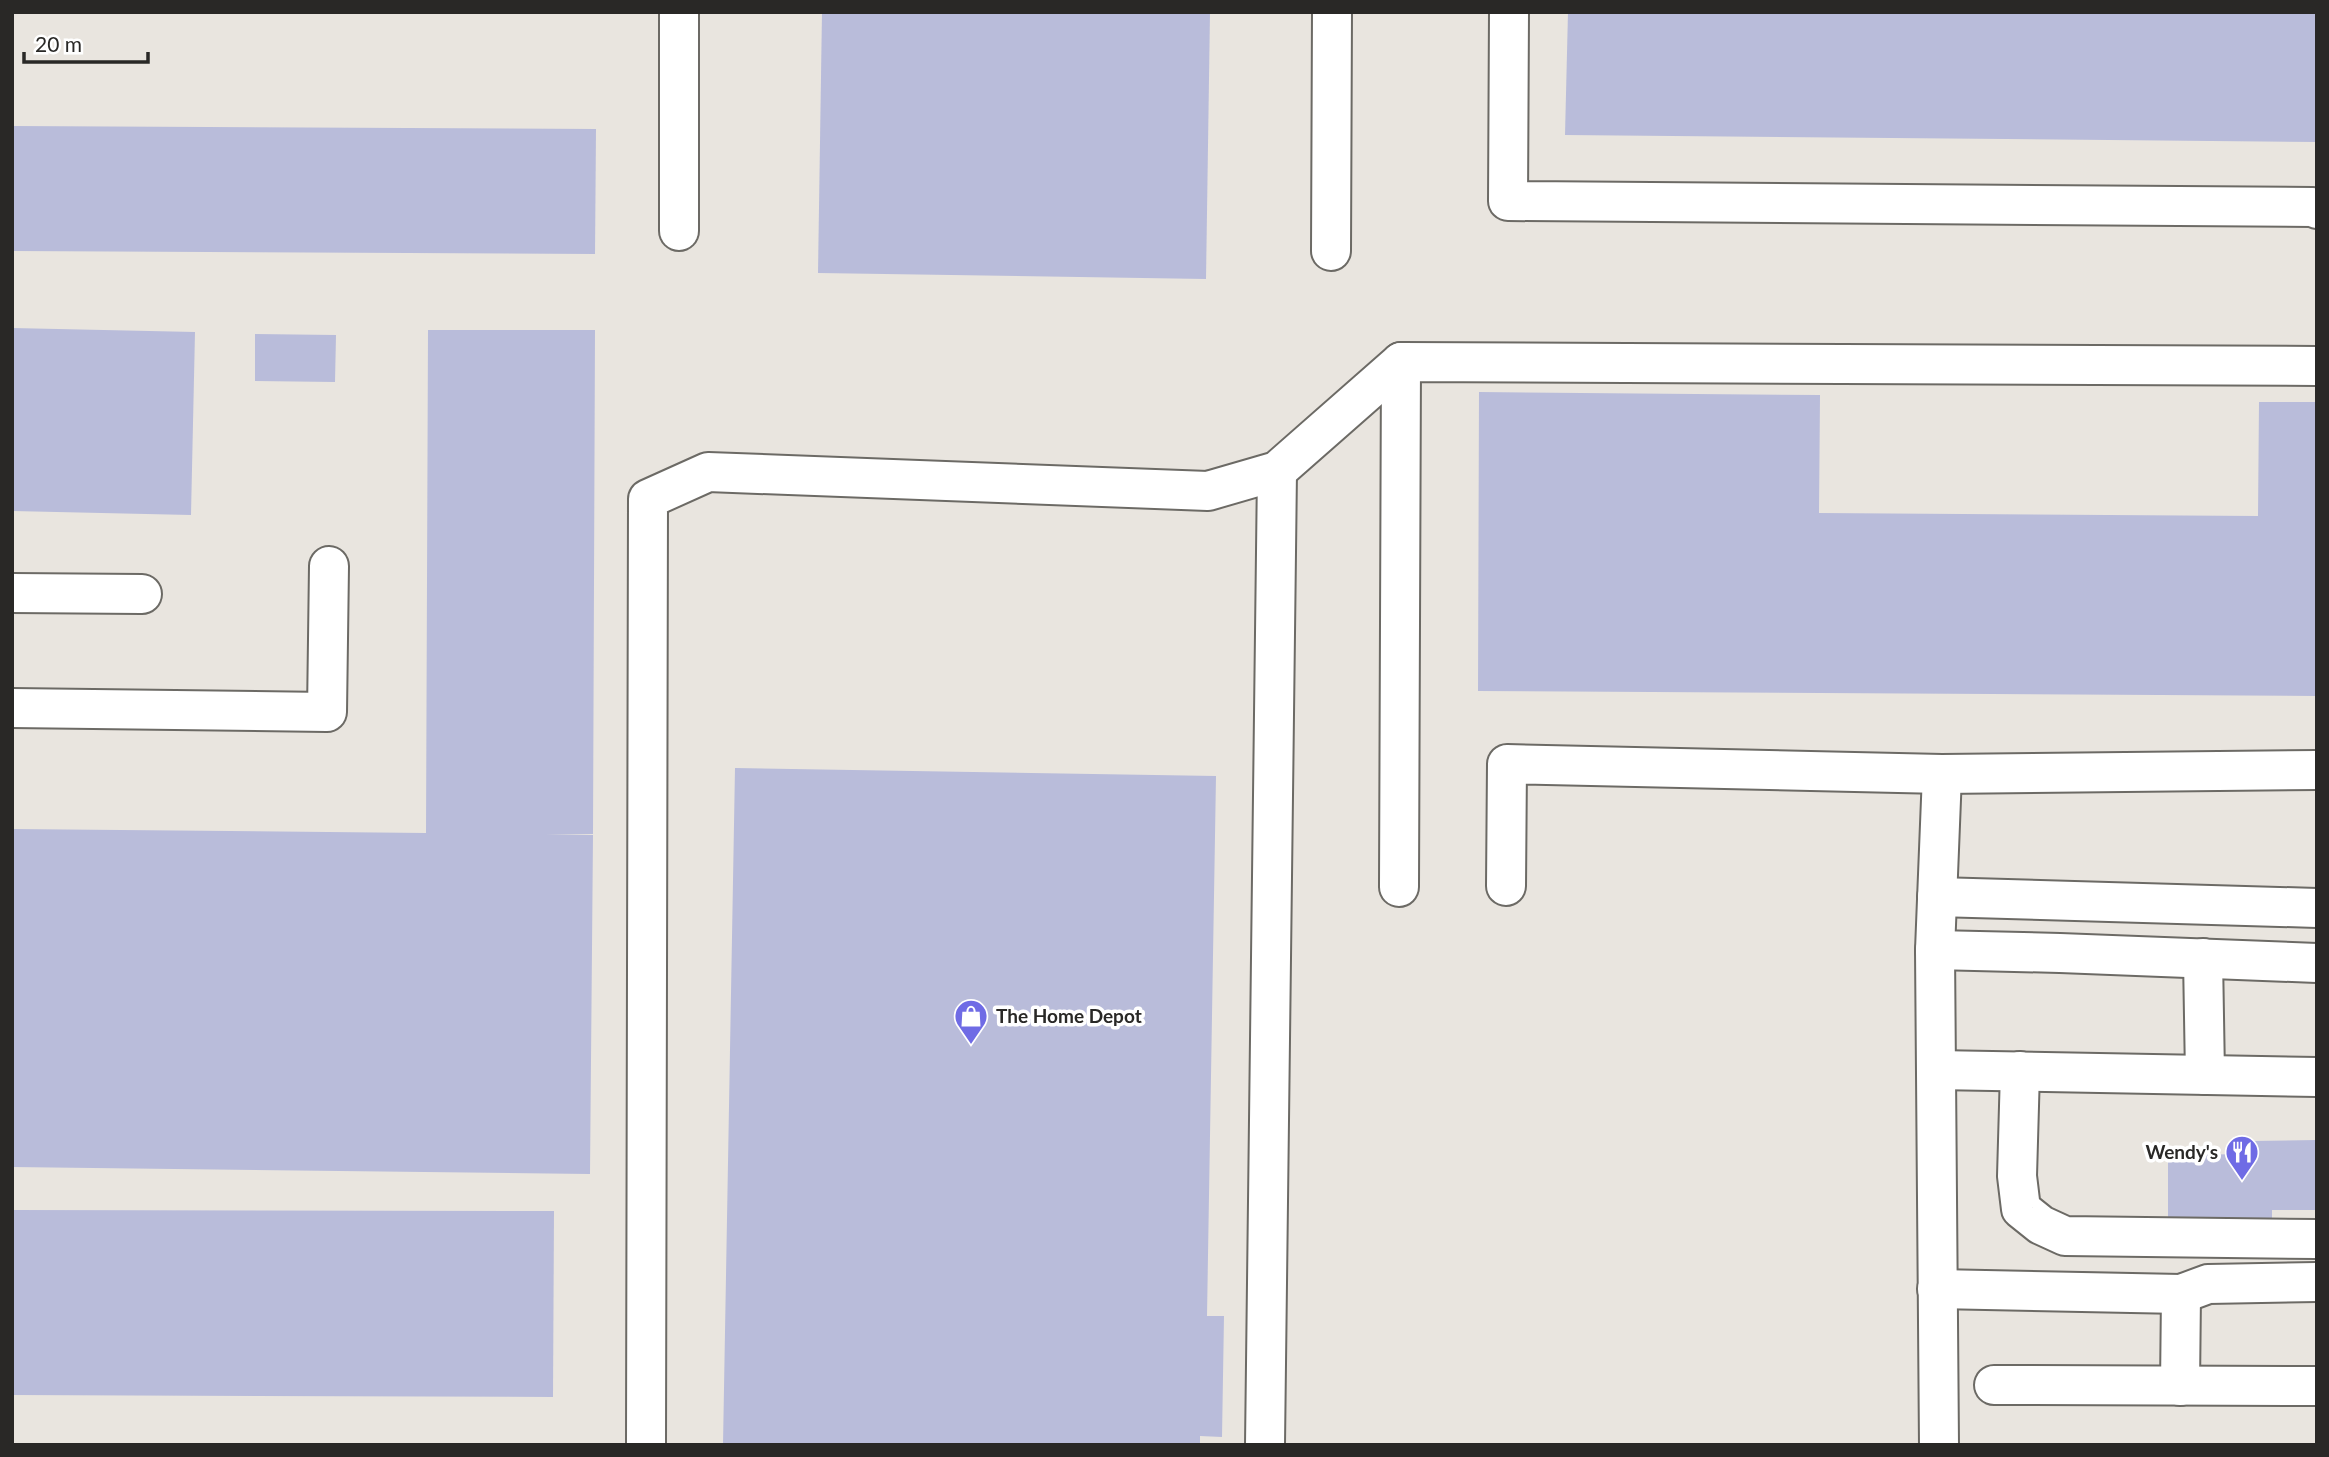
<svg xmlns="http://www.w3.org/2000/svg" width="2329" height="1457" viewBox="0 0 2329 1457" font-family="Lato,sans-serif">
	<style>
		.building { fill: #b9bcda }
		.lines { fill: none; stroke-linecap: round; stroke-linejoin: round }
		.minor-casing { stroke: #6c6a65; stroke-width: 42 }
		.minor { stroke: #fff; stroke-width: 38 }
		.labels { text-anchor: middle; stroke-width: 7; stroke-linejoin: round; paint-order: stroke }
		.poi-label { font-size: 19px; font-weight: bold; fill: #292826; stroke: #fff; text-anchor: start }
	</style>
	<rect width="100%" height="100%" fill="#e9e5df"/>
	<!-- building -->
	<g class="building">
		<path d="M822,12h388l-4,267 -388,-6z"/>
		<path d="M1568,12h749v130l-752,-7z"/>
		<path d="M12,126l584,3 -1,125 -583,-3z"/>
		<path d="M12,328l183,4 -4,183 -179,-4z"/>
		<path d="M428,330h167l-2,504 -47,1h47l-3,339 -578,-7v-338l414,4z"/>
		<path d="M255,334l81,1 -1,47 -80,-1z"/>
		<path d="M1479,392l341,3 -1,118 439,3 1,-114h58v294l-839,-5z"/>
		<path d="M735,768l481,8 -9,540h17l-2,121 -22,-1v9h-477z"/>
		<path d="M2317,1140v70h-45v8h-104v-63l85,-1v-13z"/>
		<path d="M12,1210l542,1 -1,186 -541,-2z"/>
	</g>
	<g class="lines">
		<defs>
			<g id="minor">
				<path d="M1509,12l-1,189 805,6 4,2"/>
				<path d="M679,231v-219"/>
				<path d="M1331,251l1,-239"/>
				<path d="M12,593l130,1"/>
				<path d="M12,708l315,4 2,-146"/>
				<path d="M1506,886l1,-122 435,10 375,-4"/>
				<path d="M1399,887l2,-525"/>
				<path d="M1937,897l380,11"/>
				<path d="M1935,950l125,3 257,10"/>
				<path d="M2203,958l2,117"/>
				<path d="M1936,1070l381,7"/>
				<path d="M2020,1071l-3,105 4,33 20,16 24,11 252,3"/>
				<path d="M1937,1289l244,5 27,-10 109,-2"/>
				<path d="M1994,1385l323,1"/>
				<path d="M2180,1386l1,-92"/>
				<path d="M646,1445l2,-946 60,-27 500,19 69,-20 124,-109 916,4"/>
				<path d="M1265,1445l12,-974"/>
				<path d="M1939,1445l-4,-495 7,-176"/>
			</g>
		</defs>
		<!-- minor casing -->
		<use href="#minor" class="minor-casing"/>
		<!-- minor -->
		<use href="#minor" class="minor"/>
	</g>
	<!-- icons -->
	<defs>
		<symbol id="shop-pin" viewBox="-11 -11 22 30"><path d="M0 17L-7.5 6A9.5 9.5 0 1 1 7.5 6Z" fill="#6f6be5" stroke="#fff"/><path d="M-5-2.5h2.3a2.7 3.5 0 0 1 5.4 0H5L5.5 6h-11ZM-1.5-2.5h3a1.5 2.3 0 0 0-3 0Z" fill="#fff"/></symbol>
		<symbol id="restaurant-pin" viewBox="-11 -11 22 30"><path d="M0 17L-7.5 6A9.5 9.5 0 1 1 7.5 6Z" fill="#6f6be5" stroke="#fff"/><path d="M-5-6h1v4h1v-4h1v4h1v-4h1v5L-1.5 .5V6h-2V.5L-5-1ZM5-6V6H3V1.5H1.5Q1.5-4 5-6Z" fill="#fff"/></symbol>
	</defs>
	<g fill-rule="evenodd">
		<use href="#shop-pin" x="952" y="997" width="38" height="52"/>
		<use href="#restaurant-pin" x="2223" y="1133" width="38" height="52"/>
	</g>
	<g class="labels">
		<!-- poi labels -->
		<g class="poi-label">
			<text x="996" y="1023">The Home Depot</text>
			<text x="2218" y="1159" text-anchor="end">Wendy's</text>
		</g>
	</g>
	<!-- border -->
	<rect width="2329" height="1457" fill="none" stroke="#292826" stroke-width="28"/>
	<!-- scale -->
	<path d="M24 52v10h124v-10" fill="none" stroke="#292826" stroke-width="3.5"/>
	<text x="35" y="52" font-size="21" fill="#292826" stroke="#ffffff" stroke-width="5" paint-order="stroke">20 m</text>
</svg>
